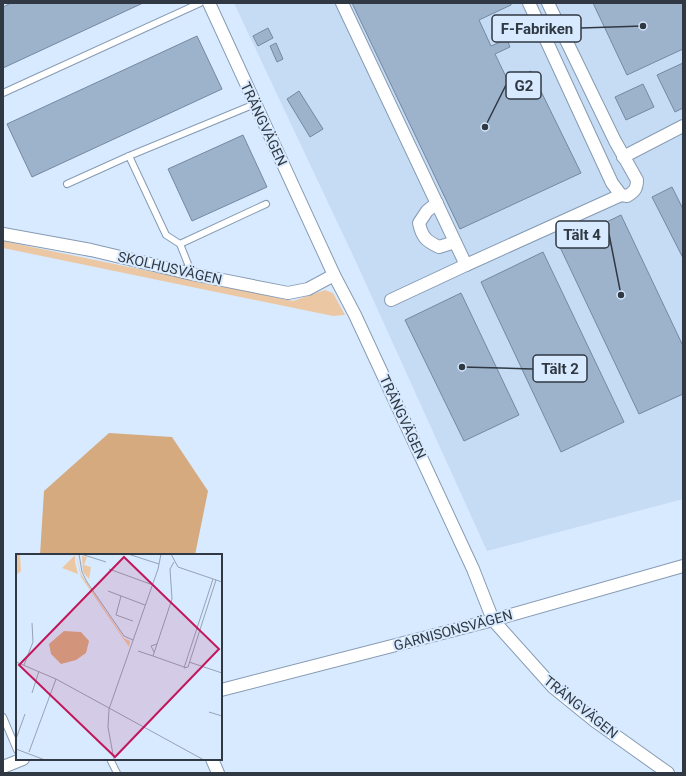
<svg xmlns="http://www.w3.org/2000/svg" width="686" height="776" viewBox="0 0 686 776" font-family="Roboto,sans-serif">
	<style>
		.built { fill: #c6dbf4 }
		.green { fill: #ecc7a3 }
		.forest { fill: #d5aa7f }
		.building { fill: #9db3cc; stroke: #7489a0 }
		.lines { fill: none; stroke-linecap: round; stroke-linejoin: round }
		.lane-casing { stroke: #869bb3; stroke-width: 8 }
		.street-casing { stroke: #869bb3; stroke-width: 14 }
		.lane { stroke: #fff; stroke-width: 6 }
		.street { stroke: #fff; stroke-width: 12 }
		.labels { text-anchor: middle; stroke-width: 4; stroke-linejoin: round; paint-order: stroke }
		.street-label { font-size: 14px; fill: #303943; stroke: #d8eaff }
		.inset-road { fill: none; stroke: #95a3b4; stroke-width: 1 }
		.view { fill: #c2185b; fill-opacity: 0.15; stroke: #c2185b; stroke-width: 2 }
		.inset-edge { fill: none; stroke: #303943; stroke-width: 2 }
		.leader { fill: none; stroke: #303943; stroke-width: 1.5 }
		.callout-dot { fill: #303943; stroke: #d8eaff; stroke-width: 1.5 }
		.callout { fill: #d8eaff; stroke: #303943; stroke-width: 1.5 }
		.callout-label { font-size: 15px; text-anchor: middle; font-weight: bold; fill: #303943 }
	</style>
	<rect width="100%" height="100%" fill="#d8eaff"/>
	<!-- built -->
	<path class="built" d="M234,3h449v496l-196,52 -130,-287z"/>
	<!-- green -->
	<path class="green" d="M3,241l290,60 32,-11 8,3 12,22 -12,1 -330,-68z"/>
	<!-- forest -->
	<path class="forest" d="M109,433l63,4 36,54 -13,64h-155l4,-64z"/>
	<!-- building -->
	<g class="building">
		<path d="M11,3h132l-140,65v-61z"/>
		<path d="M352,3h159v2l-32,15 12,26 16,-7 3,8 -15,7 13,27 23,-10 50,102 -121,56z"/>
		<path d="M593,3h90v46l-56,26z"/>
		<path d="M268,28l5,10 -15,8 -5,-10z"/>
		<path d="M197,36l25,53 -190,88 -25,-53z"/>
		<path d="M276,43l7,16 -6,3 -7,-16z"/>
		<path d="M683,63v45l-8,4 -18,-37z"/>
		<path d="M643,84l11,23 -28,13 -11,-23z"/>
		<path d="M299,91l24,38 -13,8 -23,-38z"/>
		<path d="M243,135l24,52 -75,34 -24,-52z"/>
		<path d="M672,187l11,22v49l-31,-61z"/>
		<path d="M621,215l62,131v48l-44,20 -80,-169z"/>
		<path d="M543,252l81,170 -63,30 -80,-170z"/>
		<path d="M461,293l58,122 -55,26 -59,-121z"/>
	</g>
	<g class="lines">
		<defs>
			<g id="lane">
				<path d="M3,93l197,-90"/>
				<path d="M129,156l37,79 14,9 86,-40"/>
				<path d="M67,184l62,-28 126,-52"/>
				<path d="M180,244l12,30"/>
				<path d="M3,717l14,33"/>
				<path d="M110,759l7,14"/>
			</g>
			<g id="street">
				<path d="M209,3l125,272 21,40 118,254 20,51 60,67 42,34 73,52"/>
				<path d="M342,3l124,262 155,-70"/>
				<path d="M529,3l83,180 9,12 6,1c7,-4 10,-7 10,-16l-22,-39 -67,-138"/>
				<path d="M623,157l60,-31"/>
				<path d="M437,203l-10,8 -8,12c3,14 7,18 20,24l16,-5"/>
				<path d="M3,234l88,16 101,24 96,19 20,-4 26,-14"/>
				<path d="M391,300l75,-35"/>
				<path d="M221,690l272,-70 190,-54"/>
				<path d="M212,759l6,14"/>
				<path d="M3,767l20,-8"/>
			</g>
		</defs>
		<!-- lane casing -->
		<use href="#lane" class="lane-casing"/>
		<!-- street casing -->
		<use href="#street" class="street-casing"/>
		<!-- lane -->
		<use href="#lane" class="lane"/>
		<!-- street -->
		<use href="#street" class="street"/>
	</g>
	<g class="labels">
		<!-- street labels -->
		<g class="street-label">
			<text transform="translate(264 124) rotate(65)" y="5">TRÄNGVÄGEN</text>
			<text transform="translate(170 268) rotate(13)" y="5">SKOLHUSVÄGEN</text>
			<text transform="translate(403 417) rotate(65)" y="5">TRÄNGVÄGEN</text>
			<text transform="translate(453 630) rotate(-15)" y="5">GARNISONSVÄGEN</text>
			<text transform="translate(581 707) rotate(39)" y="5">TRÄNGVÄGEN</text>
		</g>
	</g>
	<!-- overview -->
	<g transform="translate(16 554)">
		<rect width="206" height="206" fill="#d8eaff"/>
		<path d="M0,0h4l1,17 -5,4zM60,0l5,20 43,64 6,3 -1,6 -48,-70zM59,1v7l3,12 -16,-6zM66,2l5,1 -3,8 7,2 -2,12 -6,-7z" fill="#ecc7a3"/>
		<path d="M48,77l17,1 8,9 -3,12 -10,7 -15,4 -10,-10 -2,-10z" fill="#d5aa7f"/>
		<path class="inset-road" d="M63,0l3,18 5,10 37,54 9,4M65,0l25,8M112,0l31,10M155,0l7,13 44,15M158,8l-4,7 2,30 -19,57 31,11M93,15l44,16M197,25l-29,89 4,-1 28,-87M92,37l37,14M105,42l-5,19 17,6M122,97l15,5M138,98l-3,-6 6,-2M0,108l40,17 148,81M173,108l33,11M8,111l9,-23 -1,-19M16,139l7,-22M193,158l13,4M0,185l9,-25M0,195l29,11M13,198l27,-73M98,206l-6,-33 1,-18 49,-140 3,-15"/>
		<path class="view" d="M108,3l95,92 -104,108 -96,-92z"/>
		<rect width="206" height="206" class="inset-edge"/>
	</g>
	<!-- callouts -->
	<path class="leader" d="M643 26L581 28M485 127L506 85M621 295L609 234M462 367L533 369"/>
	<g class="callout-dot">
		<circle cx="643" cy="26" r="4"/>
		<circle cx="485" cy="127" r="4"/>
		<circle cx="621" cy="295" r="4"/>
		<circle cx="462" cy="367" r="4"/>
	</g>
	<g class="callout">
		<rect x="492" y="15" width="89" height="27" rx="4"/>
		<rect x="506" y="72" width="35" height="27" rx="4"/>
		<rect x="556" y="221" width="53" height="27" rx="4"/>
		<rect x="533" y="355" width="54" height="27" rx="4"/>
	</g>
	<g class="callout-label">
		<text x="537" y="34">F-Fabriken</text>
		<text x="524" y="91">G2</text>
		<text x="582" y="240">Tält 4</text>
		<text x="560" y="374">Tält 2</text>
	</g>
	<!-- border -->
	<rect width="686" height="776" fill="none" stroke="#303943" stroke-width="8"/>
</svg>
